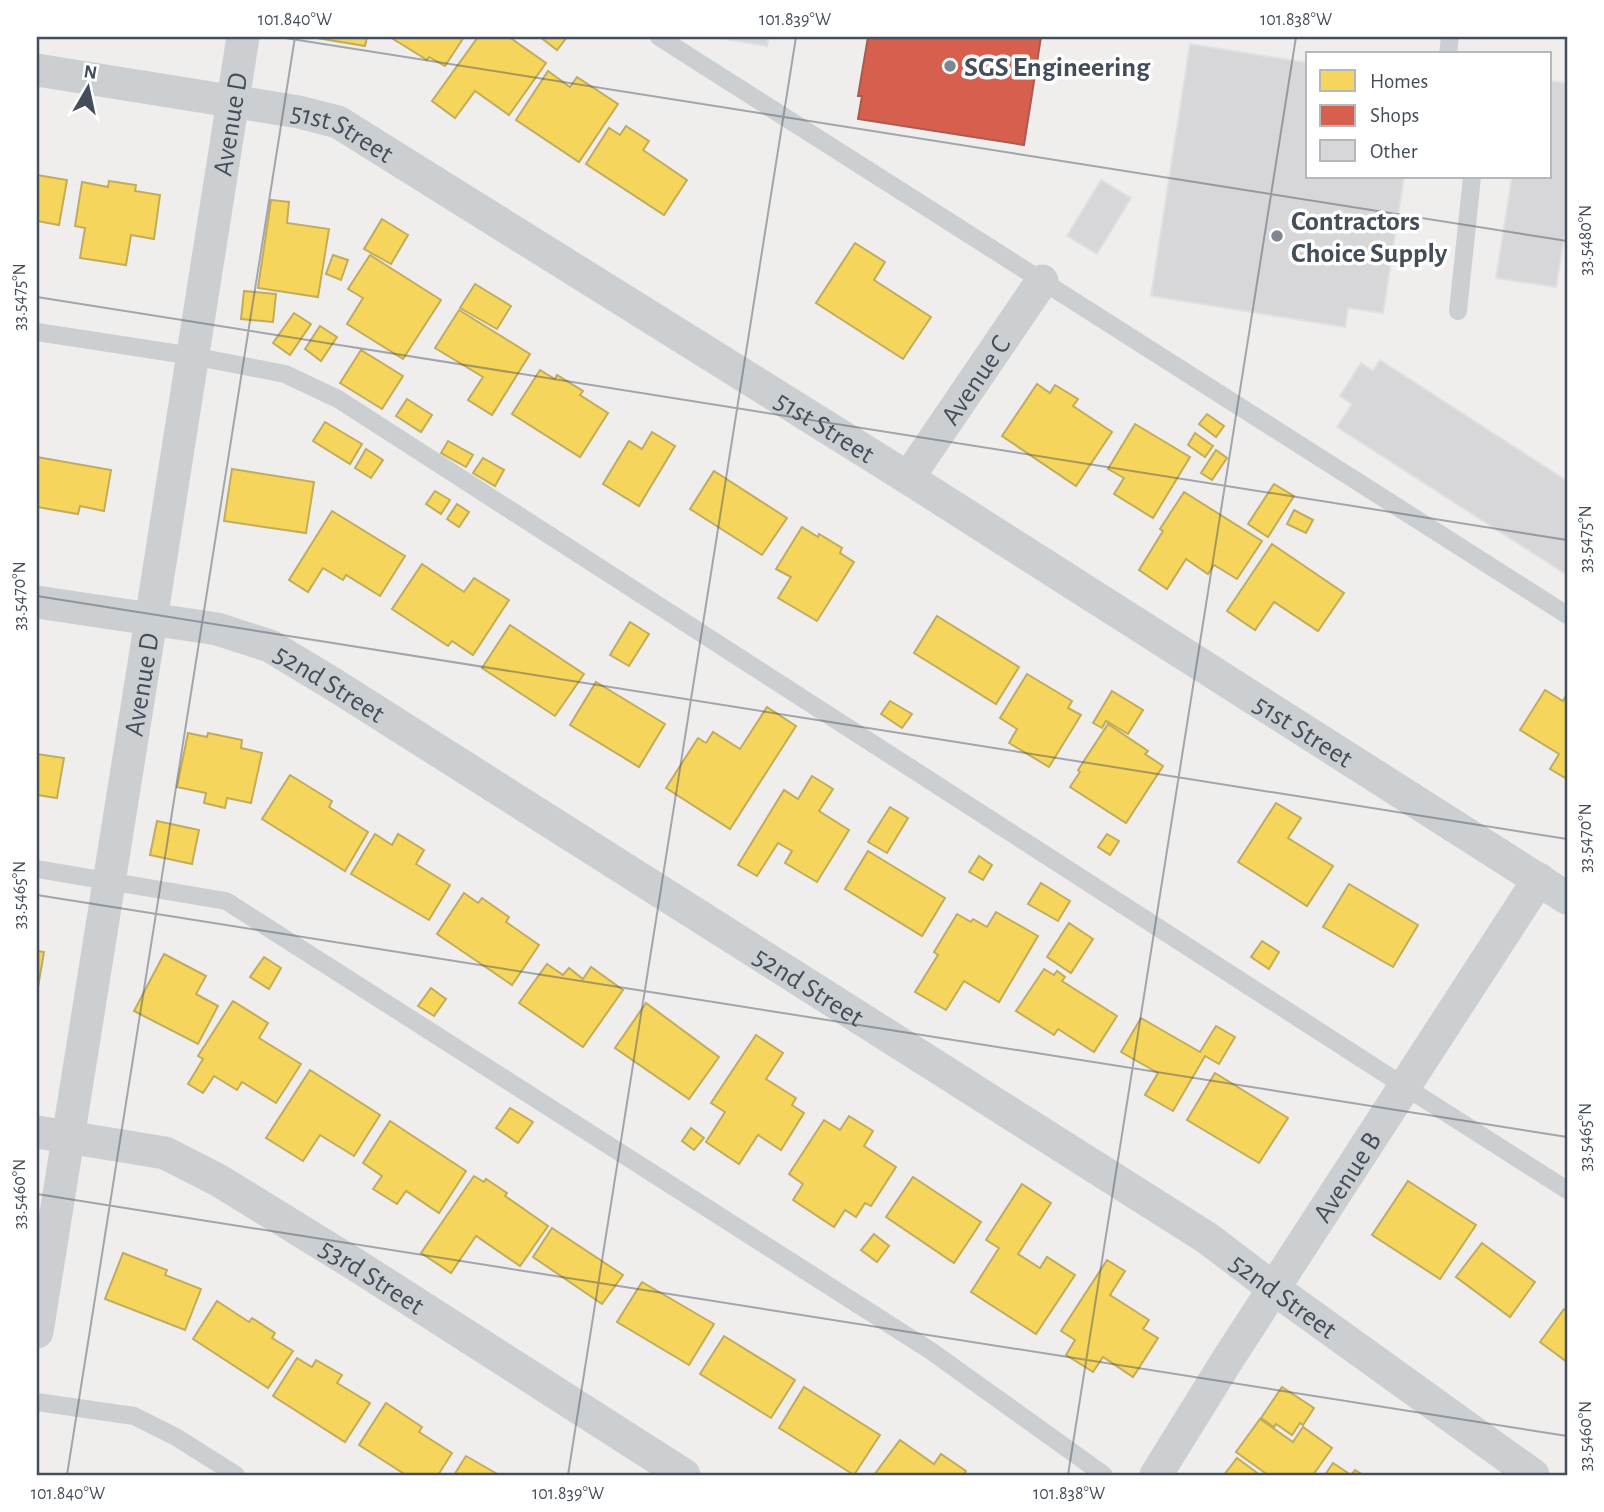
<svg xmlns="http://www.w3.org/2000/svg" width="1604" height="1512" viewBox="0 0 1604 1512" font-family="'Alegreya Sans',sans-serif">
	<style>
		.homes { fill: #f6d55c; stroke: #c1ac5c; stroke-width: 2 }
		.shops { fill: #d6604d; stroke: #aa5b51; stroke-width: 2 }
		.building { fill: #d7d7d9; stroke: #e0e0e0; stroke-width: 2 }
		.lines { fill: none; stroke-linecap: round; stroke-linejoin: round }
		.service { stroke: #cccfd1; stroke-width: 18 }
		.minor { stroke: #cccfd1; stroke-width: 33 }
		.ticks { fill: none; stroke: #444e5b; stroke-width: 2; stroke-opacity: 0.45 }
		.poi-dot { fill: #80868e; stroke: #fff; stroke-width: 2.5 }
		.labels { text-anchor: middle; stroke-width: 7; stroke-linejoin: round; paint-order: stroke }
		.poi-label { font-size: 28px; font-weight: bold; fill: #444e5b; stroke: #fff; text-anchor: start }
		.street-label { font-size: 28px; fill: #444e5b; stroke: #fff }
		.neatline { fill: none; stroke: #444e5b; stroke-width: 2.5 }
		.ticks-label { font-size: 18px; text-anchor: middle; fill: #444e5b }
	</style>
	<rect width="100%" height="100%" fill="#efeeed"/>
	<!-- homes -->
	<g class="homes">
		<path d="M311,37h56l-2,9z"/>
		<path d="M390,37h74l-19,29 -16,-9 -2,3z"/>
		<path d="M478,37h31l37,26 -37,52 -34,-24 -20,27 -23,-17z"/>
		<path d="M540,37h27l-10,13z"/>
		<path d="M548,71l22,16 7,-10 41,27 -39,58 -63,-42z"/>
		<path d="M626,126l23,15 -6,9 44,30 -23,35 -78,-51 23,-36 11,7z"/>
		<path d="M37,175l30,5 -8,45 -22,-4z"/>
		<path d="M109,181l27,4 -1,6 25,4 -6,44 -23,-4 -5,30 -46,-7 5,-30 -10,-2 7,-44 26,5z"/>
		<path d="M271,200l18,2 -2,21 42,6 -11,68 -60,-9z"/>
		<path d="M382,219l26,16 -17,29 -27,-15z"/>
		<path d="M855,243l30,19 -11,18 57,37 -28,42 -87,-56z"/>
		<path d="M333,255l15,5 -7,20 -15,-6z"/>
		<path d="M370,255l71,45 -38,59 -56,-35 16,-26 -15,-9z"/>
		<path d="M475,284l36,22 -14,23 -37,-21z"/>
		<path d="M244,291l32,3 -3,28 -32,-3z"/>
		<path d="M459,310l71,44 -38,61 -24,-15 15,-23 -48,-29z"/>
		<path d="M294,313l17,11 -21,31 -17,-12z"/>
		<path d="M320,326l17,11 -16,24 -16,-12z"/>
		<path d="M361,350l42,26 -21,33 -42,-26z"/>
		<path d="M540,370l15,9 2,-4 26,16 -3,4 28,18 -28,44 -68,-43z"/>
		<path d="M1037,384l13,9 5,-8 23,14 -5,7 39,26 -36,54 -74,-50z"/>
		<path d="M407,399l25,16 -11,17 -25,-16z"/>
		<path d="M1207,414l17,12 -8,11 -17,-13z"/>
		<path d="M325,422l37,22 -12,20 -37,-23z"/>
		<path d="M1135,424l55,33 -37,61 -39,-24 10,-16 -16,-9z"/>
		<path d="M652,432l23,14 -36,60 -36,-22 26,-43 13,8z"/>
		<path d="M1195,433l18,13 -8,11 -17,-12z"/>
		<path d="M448,441l25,14 -7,12 -25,-14z"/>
		<path d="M366,449l17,11 -12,18 -16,-10z"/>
		<path d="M1216,450l11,8 -15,22 -11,-7z"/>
		<path d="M37,457l74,13 -7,41 -24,-5 -2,8 -41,-7z"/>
		<path d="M483,458l21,12 -9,16 -22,-13z"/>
		<path d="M232,469l82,13 -8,51 -82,-12z"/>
		<path d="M714,471l73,47 -25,37 -72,-46z"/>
		<path d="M1274,484l20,12 -26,41 -20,-13z"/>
		<path d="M435,491l15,9 -9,14 -15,-10z"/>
		<path d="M1184,492l78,49 -25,38 -23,-14 -6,9 -22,-15 -19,30 -28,-19 24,-39 -3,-2z"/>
		<path d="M457,504l12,8 -10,15 -12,-8z"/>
		<path d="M1294,510l19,10 -7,13 -19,-9z"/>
		<path d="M332,511l73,45 -25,40 -34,-21 -3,5 -20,-12 -15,24 -19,-12z"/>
		<path d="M802,527l16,10 1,-3 23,14 -2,5 14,9 -37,59 -39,-23 13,-21 -15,-8z"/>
		<path d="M1272,544l72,49 -26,38 -44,-29 -19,28 -28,-19z"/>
		<path d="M422,564l42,28 10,-14 35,22 -36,55 -21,-14 -4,5 -56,-37z"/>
		<path d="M937,616l82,51 -23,37 -82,-51z"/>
		<path d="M630,622l19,12 -20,32 -19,-11z"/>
		<path d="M510,625l74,49 -29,42 -73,-48z"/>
		<path d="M1027,674l45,27 -4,7 13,7 -32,52 -40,-24 8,-14 -17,-11z"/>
		<path d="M596,682l69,42 -26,43 -69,-42z"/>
		<path d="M1545,690l18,11 4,-7v85l-17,-10 9,-15 -39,-24z"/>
		<path d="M1112,691l31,19 -15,24 -22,-13 -4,7 -9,-5z"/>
		<path d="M890,701l22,13 -10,14 -21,-14z"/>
		<path d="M767,707l29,19 -66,103 -64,-41 32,-50 8,5 7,-11 27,17z"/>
		<path d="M1108,724l40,27 -3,3 18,12 -37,57 -56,-36 10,-15 -2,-2z"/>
		<path d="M188,733l19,4 1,-4 34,7 -1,8 21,5 -11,50 -24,-5 -2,10 -21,-5 2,-10 -29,-6z"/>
		<path d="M37,754l27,4 -7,40 -20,-3z"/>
		<path d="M290,775l42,26 -3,6 39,25 -23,39 -83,-52z"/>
		<path d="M812,776l21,13 -14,22 30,19 -32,52 -32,-19 7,-12 -14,-8 -21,33 -19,-11 46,-75 14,9z"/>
		<path d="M1276,803l25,15 -13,20 45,28 -26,40 -69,-44z"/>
		<path d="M890,807l18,11 -21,35 -19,-11z"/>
		<path d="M157,821l42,9 -7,34 -42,-9z"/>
		<path d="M375,834l17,11 6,-11 26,16 -8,14 34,21 -21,35 -78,-46z"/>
		<path d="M1107,834l12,7 -9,14 -12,-8z"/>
		<path d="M868,851l77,47 -23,38 -77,-47z"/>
		<path d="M979,856l13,9 -9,15 -14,-8z"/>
		<path d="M1041,883l29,18 -12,20 -30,-17z"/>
		<path d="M1349,884l69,41 -25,42 -70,-40z"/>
		<path d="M464,893l14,10 4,-5 27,19 -3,5 33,23 -27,40 -75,-51z"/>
		<path d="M996,912l42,24 -39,66 -35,-21 -18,29 -31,-18 23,-37 -4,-3 23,-38 14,8 2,-3 14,8z"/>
		<path d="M1069,923l24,16 -22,34 -24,-16z"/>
		<path d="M1262,941l17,11 -10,17 -18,-12z"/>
		<path d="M37,951l7,1 -7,41z"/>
		<path d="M164,954l42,22 -10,18 22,12 -20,38 -64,-33z"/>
		<path d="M264,957l17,11 -12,21 -19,-12z"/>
		<path d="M547,964l16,11 6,-7 14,11 8,-12 32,23 -40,57 -64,-44z"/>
		<path d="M1044,969l10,6 3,-4 8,6 -3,4 55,35 -23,36 -36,-23 -4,6 -38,-24z"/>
		<path d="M431,988l15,11 -12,17 -16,-10z"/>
		<path d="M233,1001l35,22 -9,15 42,26 -25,39 -34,-21 -5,8 -23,-14 -11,17 -15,-9 15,-25 -5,-3z"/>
		<path d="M646,1003l73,54 -30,42 -74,-51z"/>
		<path d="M1141,1018l59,34 16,-26 19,11 -16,27 -14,-8 -32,55 -28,-16 13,-22 -37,-21z"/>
		<path d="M756,1035l27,18 -17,26 30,19 -4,7 12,8 -23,37 -23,-15 -19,29 -33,-22 19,-30 -14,-9z"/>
		<path d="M310,1070l70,45 -26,41 -34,-21 -17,26 -37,-23z"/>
		<path d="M1215,1073l73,45 -29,45 -72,-43z"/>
		<path d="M510,1108l23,14 -15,21 -22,-15z"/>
		<path d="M849,1116l24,15 -9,15 32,21 -25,39 -6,-3 -9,14 -11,-7 -11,17 -41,-27 10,-16 -14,-10 35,-54 16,10z"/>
		<path d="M390,1121l76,50 -27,42 -33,-22 -9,13 -24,-15 9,-13 -19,-13z"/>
		<path d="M691,1128l13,10 -10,12 -12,-9z"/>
		<path d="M474,1176l10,6 2,-3 21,14 -2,3 43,30 -28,40 -44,-30 -25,37 -30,-20z"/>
		<path d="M913,1177l68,45 -27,41 -68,-46z"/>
		<path d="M1408,1181l68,44 -36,54 -68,-44z"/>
		<path d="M1022,1184l29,19 -33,51 22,14 7,-11 28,18 -39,59 -65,-42 28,-44 -13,-8z"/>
		<path d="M552,1228l71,47 -21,29 -69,-47z"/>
		<path d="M874,1234l15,12 -12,16 -16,-12z"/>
		<path d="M1482,1243l53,39 -25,35 -54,-40z"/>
		<path d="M123,1253l44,17 -2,5 36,14 -16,41 -80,-31z"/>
		<path d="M1107,1260l18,11 -15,24 39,25 -6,9 15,9 -25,39 -30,-20 -10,15 -27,-17 9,-15 -14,-9z"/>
		<path d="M642,1282l72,42 -25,41 -72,-43z"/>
		<path d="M217,1301l32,21 3,-4 23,15 -3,5 21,13 -25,37 -75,-49z"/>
		<path d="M1564,1309l3,2v51l-27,-20z"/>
		<path d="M724,1336l71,44 -24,38 -71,-44z"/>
		<path d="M297,1358l15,9 4,-7 26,15 -5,8 33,20 -25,39 -72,-46z"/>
		<path d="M804,1387l76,48 -26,40 -75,-47z"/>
		<path d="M1282,1387l32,21 -11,17 -3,-2 -8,12 -16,-11 -2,3 -13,-9z"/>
		<path d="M386,1403l36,24 -3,5 33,21 -14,22h-32l-47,-30z"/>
		<path d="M1260,1419l33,23 10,-15 29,21 -19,27h-45l-32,-23z"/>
		<path d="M900,1440l34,24 7,-10 25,17 -2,4h-90z"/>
		<path d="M466,1456l33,19h-45z"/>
		<path d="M1237,1458l23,17h-36z"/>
		<path d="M1333,1463l18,12 4,-5 8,5h-38z"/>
	</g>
	<!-- shops -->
	<path class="shops" d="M868,37h173l-17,108 -166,-26 4,-23h-4z"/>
	<!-- building -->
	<g class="building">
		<path d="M712,37h57l-2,9z"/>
		<path d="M1190,44l118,19v114h96l-21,136 -35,-5 -3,19 -194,-31z"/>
		<path d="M1550,81l17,2v136l-11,68 -60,-9 16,-101h38z"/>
		<path d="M1101,180l30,18 -34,56 -30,-18z"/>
		<path d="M1380,360l187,121v94l-230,-148 15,-23 -12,-8 21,-33 12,8z"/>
	</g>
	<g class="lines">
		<!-- service -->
		<g class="service">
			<path d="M659,37l908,578"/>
			<path d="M1448,54l2,-17"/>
			<path d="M1458,311l14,-134"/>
			<path d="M37,332l156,24 92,18 53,25 1066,687 163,104"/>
			<path d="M37,869l189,32 705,450 173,124"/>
			<path d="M37,1402l97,14 42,21 60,38"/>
		</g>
		<!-- minor -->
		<g class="minor">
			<path id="s1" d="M37,70l262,42 39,10 570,356 659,420"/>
			<path id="s2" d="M908,478l134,-197"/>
			<path id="s3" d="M37,602l180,27 53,17 63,38 874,554 66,50 260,187"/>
			<path id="s4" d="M37,1132l128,21 53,27 138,85 328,210"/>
			<path id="s5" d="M37,1332l114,-712 92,-583"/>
			<path id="s6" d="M1156,1475l72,-116 311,-480"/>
		</g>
	</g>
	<!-- ticks -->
	<path class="ticks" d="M279,37l1288,204M37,297l1530,243M37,596l1530,243M37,895l1530,242M37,1194l1530,242M67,1475l228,-1438M568,1475l228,-1438M1068,1475l228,-1438"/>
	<!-- markers -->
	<g class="poi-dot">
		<circle cx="950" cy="66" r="7"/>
		<circle cx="1277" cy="236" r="7"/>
	</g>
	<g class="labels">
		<!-- poi labels -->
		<g class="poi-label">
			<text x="964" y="76">SGS Engineering</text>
			<text x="1291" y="230">Contractors<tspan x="1291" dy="32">Choice Supply</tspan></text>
		</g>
		<!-- street labels -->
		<g class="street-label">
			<text dy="10" stroke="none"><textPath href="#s5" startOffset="1223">Avenue D</textPath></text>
			<text dy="10" stroke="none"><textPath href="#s1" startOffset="313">51st Street</textPath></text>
			<text dy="10" stroke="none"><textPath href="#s2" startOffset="119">Avenue C</textPath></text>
			<text dy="10" stroke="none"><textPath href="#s1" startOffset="880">51st Street</textPath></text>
			<text dy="10" stroke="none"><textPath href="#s3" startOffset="308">52nd Street</textPath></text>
			<text dy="10" stroke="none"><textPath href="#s5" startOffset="656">Avenue D</textPath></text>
			<text dy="10" stroke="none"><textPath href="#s1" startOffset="1447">51st Street</textPath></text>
			<text dy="10" stroke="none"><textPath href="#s3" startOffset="875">52nd Street</textPath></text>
			<text dy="10" stroke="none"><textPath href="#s6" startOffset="354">Avenue B</textPath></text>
			<text dy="10" stroke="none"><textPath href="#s4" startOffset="371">53rd Street</textPath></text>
			<text dy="10" stroke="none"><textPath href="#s3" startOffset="1442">52nd Street</textPath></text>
		</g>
	</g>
	<!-- border -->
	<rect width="1604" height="1512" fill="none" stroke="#ffffff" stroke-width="77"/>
	<!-- legend -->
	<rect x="1306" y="52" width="245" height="126" fill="#ffffff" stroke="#b4b8bd" stroke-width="2"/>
	<rect x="1320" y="70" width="35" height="21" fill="#f6d55c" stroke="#b4b8bd" stroke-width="2"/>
	<text x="1370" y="88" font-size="21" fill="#444e5b">Homes</text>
	<rect x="1320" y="105" width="35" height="21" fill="#d6604d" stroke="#b4b8bd" stroke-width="2"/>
	<text x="1370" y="122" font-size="21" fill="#444e5b">Shops</text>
	<rect x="1320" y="140" width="35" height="21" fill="#d7d7d9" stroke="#b4b8bd" stroke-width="2"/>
	<text x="1370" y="158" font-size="21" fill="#444e5b">Other</text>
	<!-- north arrow -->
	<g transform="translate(88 88) rotate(9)" stroke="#ffffff" stroke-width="5" paint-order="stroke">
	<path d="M0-5L12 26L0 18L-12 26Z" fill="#444e5b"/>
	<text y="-10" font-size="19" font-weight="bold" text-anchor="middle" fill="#444e5b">N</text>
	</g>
	<rect x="38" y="38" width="1528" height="1436" class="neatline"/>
	<g class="ticks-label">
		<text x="295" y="25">101.840°W</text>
		<text x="795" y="25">101.839°W</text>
		<text x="1296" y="25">101.838°W</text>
		<text transform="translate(1585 240) rotate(-90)" y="6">33.5480°N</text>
		<text transform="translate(19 297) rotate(-90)" y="6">33.5475°N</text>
		<text transform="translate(1585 539) rotate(-90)" y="6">33.5475°N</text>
		<text transform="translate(19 596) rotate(-90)" y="6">33.5470°N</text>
		<text transform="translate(1585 838) rotate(-90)" y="6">33.5470°N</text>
		<text transform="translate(19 895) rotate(-90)" y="6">33.5465°N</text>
		<text transform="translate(1585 1137) rotate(-90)" y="6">33.5465°N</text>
		<text transform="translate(19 1194) rotate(-90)" y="6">33.5460°N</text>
		<text transform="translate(1585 1436) rotate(-90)" y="6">33.5460°N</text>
		<text x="68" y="1499">101.840°W</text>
		<text x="568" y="1499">101.839°W</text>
		<text x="1069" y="1499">101.838°W</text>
	</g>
</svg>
